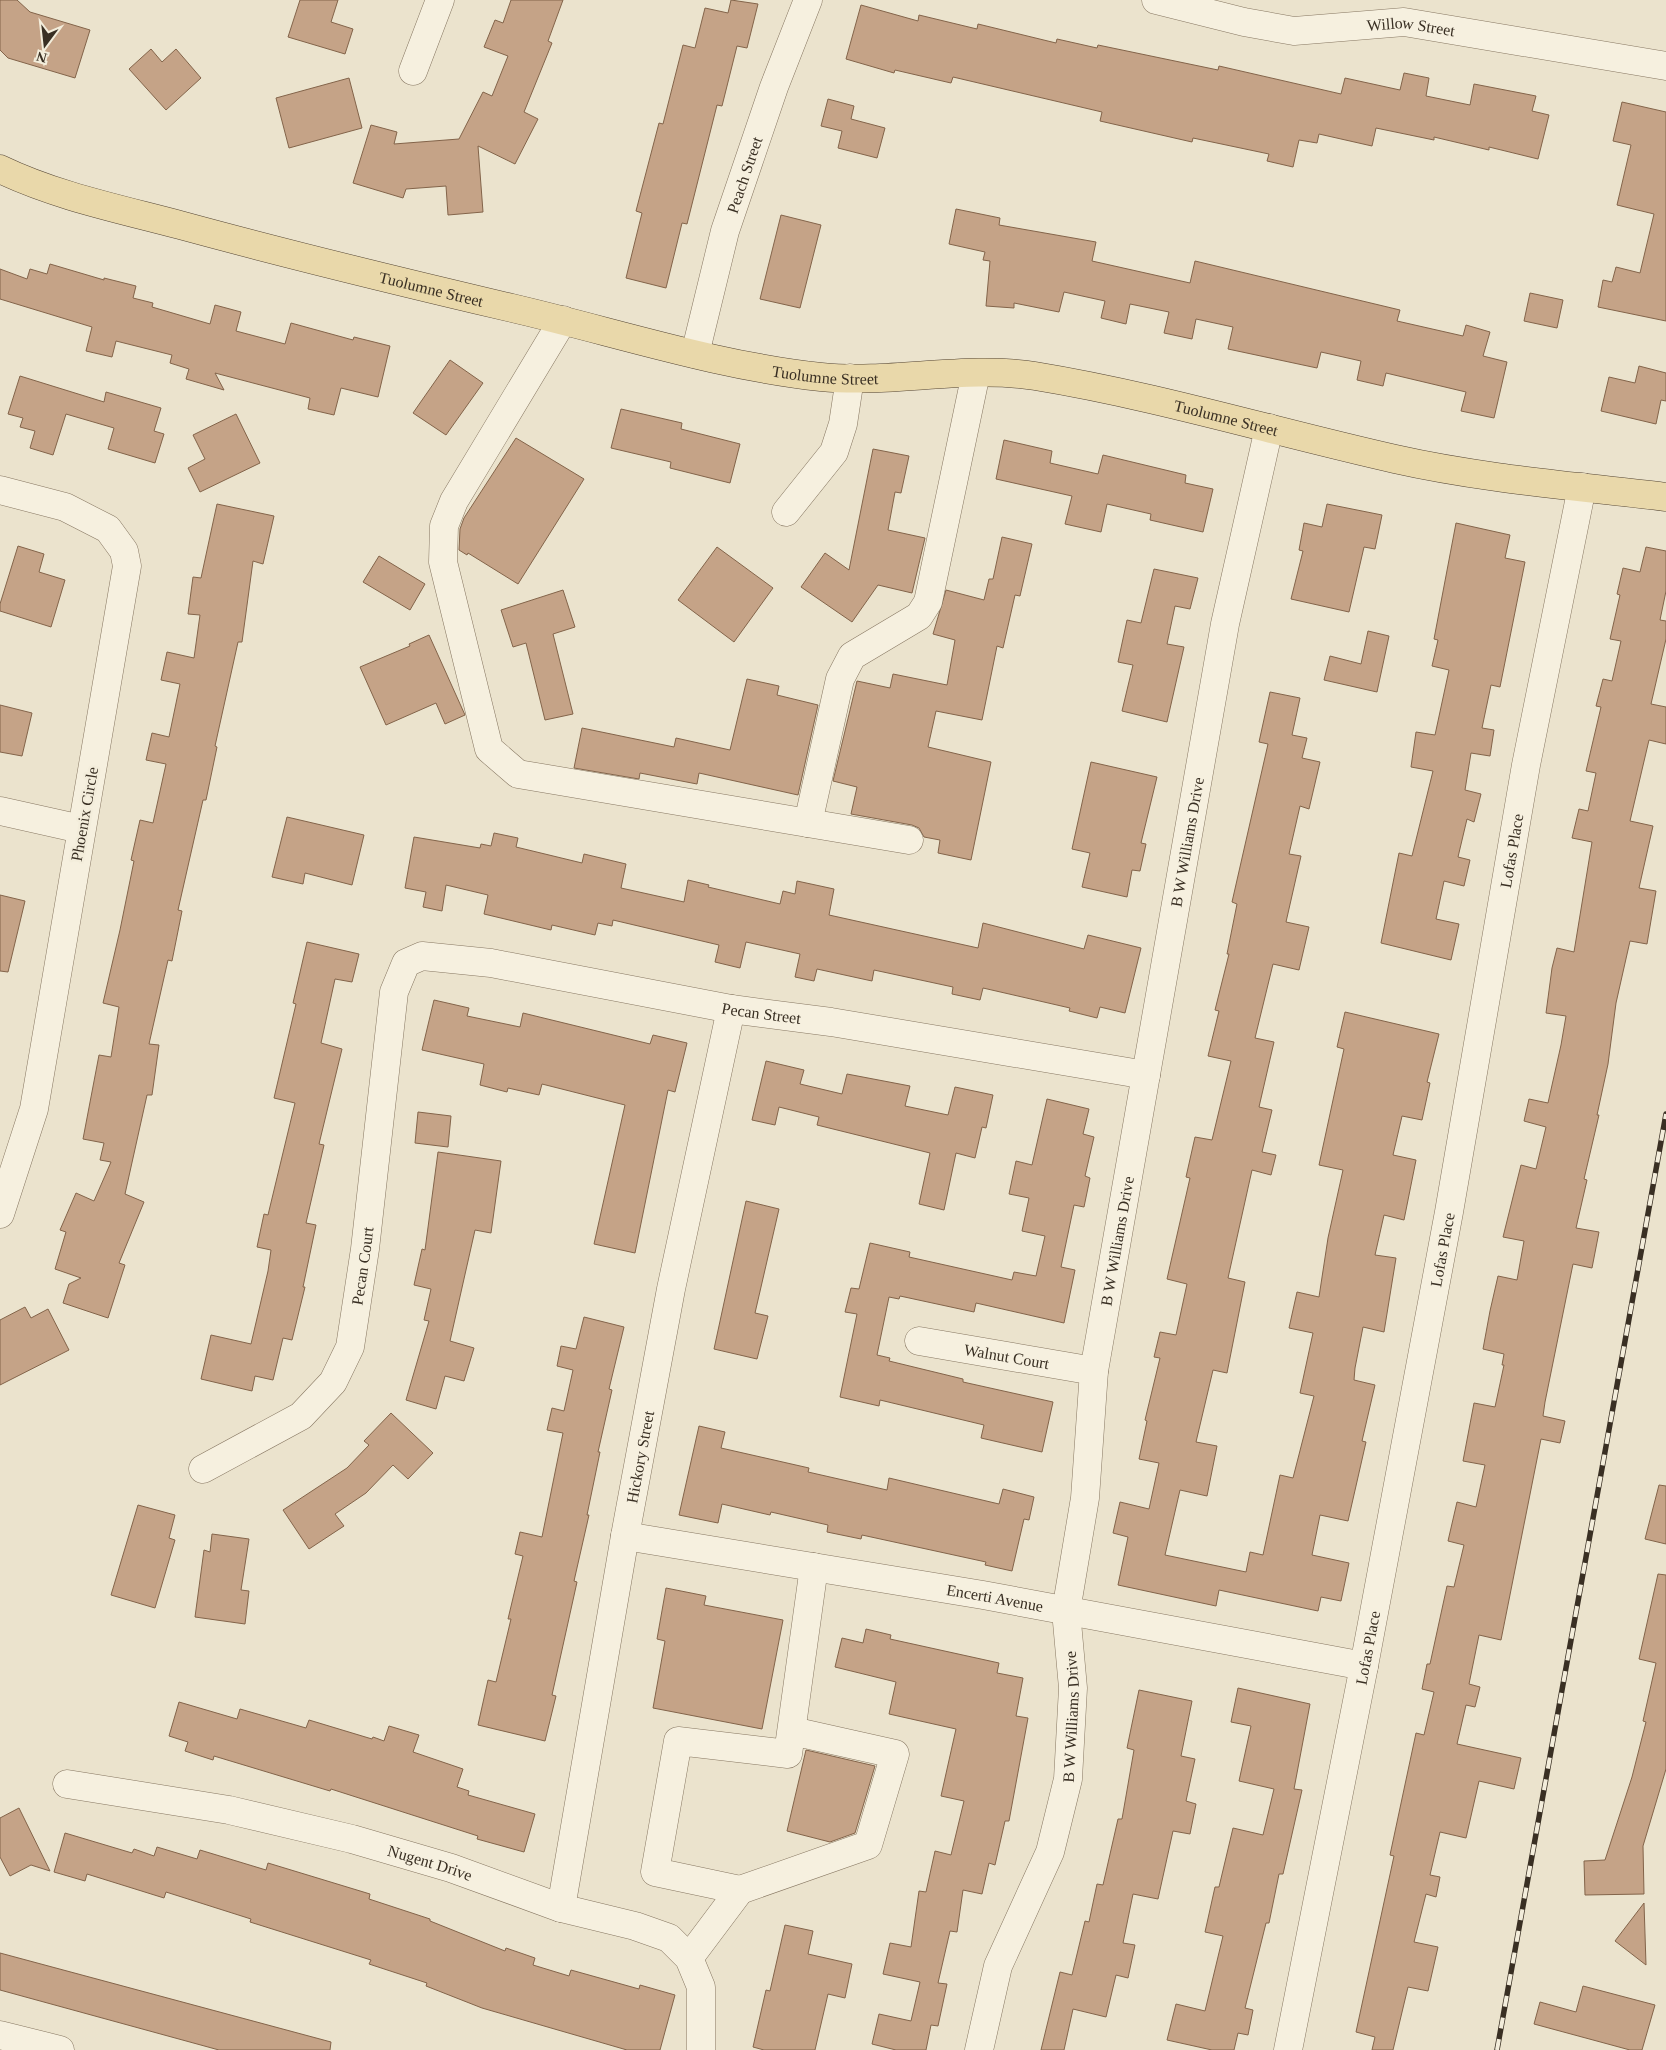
<svg xmlns="http://www.w3.org/2000/svg" width="1666" height="2050" viewBox="0 0 1666 2050" font-family="'Times New Roman',serif">
	<style>
		.building { fill: #c5a387; stroke: #83644a }
		.lines { fill: none; stroke-linecap: round; stroke-linejoin: round }
		.minor-casing { stroke: #877762; stroke-width: 29 }
		.major-casing { stroke: #554635; stroke-width: 29 }
		.minor { stroke: #f6f0df; stroke-width: 28 }
		.major { stroke: #e9d8aa; stroke-width: 28 }
		.rail-casing { stroke: #392f23; stroke-width: 5.5 }
		.rail { stroke: #f3eddb; stroke-width: 4; stroke-dasharray: 11; stroke-linecap: butt }
		.labels { text-anchor: middle; stroke-width: 5; stroke-linejoin: round; paint-order: stroke }
		.street-label { font-size: 16px; fill: #392f23; stroke: #f3eddb }
	</style>
	<rect width="100%" height="100%" fill="#ebe3cd"/>
	<!-- building -->
	<g class="building">
		<path d="M0,0h17l13,12 60,18 -15,48 -67,-20 -8,-8z"/>
		<path d="M300,0h38l-7,22 22,7 -8,25 -57,-17z"/>
		<path d="M511,0h52l-15,41 4,2 -28,69 14,7 -23,45 -37,-18 5,66 -35,3 -2,-29 -40,3 -3,9 -50,-15 18,-58 26,7 -3,12 65,-5 24,-47 9,4 16,-40 -24,-9 11,-27 8,3z"/>
		<path d="M731,0l27,4 -11,44 -10,-2 -15,60 -5,-1 -30,119 -5,-1 -16,65 -40,-10 16,-65 -6,-2 23,-88 4,1 20,-79 12,3 10,-40 23,5z"/>
		<path d="M861,5l57,16 1,-6 58,14 1,-5 78,19 1,-4 40,9 1,-3 120,25 1,-4 122,28 4,-16 55,12 4,-17 25,5 -3,18 44,9 4,-21 62,12 -4,15 17,4 -11,44 -49,-12v3l-55,-13v3l-58,-12 -4,18 -53,-12 -2,9 -18,-3 -6,27 -26,-6 2,-7 -76,-16 -1,4 -92,-21 2,-9 -149,-35 -2,6 -56,-13 -1,3 -48,-14z"/>
		<path d="M151,49l11,13 14,-13 25,29 -35,32 -37,-41z"/>
		<path d="M349,78l13,50 -73,20 -13,-50z"/>
		<path d="M828,99l26,7 -3,13 34,9 -8,30 -39,-10 4,-17 -21,-5z"/>
		<path d="M1622,102l44,10v209l-68,-14 5,-27 9,2 4,-15 24,6 14,-59 -37,-9 14,-60 -18,-4z"/>
		<path d="M956,209l44,9 -1,7 97,17 -4,19 98,22 5,-22 205,49 -3,11 66,15 3,-11 24,7 -7,24 24,6 -13,56 -33,-7 5,-19 -80,-19 -3,13 -26,-6 4,-19 -40,-9 -4,16 -89,-19 5,-22 -37,-8 -4,20 -28,-6 5,-21 -39,-8 -4,20 -25,-6 4,-17 -41,-9 -5,20 -45,-9v5l-28,-2 4,-45 -7,-1 2,-8 -36,-8z"/>
		<path d="M781,215l40,10 -21,83 -40,-9z"/>
		<path d="M50,264l54,16v-2l32,8 -3,12 20,5 -1,4 58,17 5,-19 26,7 -5,19 49,13 6,-21 62,17 1,-3 36,9 -12,51 -37,-9 -7,27 -26,-6 2,-11 -95,-25 9,17 -38,-11 3,-10 -19,-6 2,-8 -56,-14 -4,16 -26,-6 6,-24 -92,-28v-30l27,10 3,-10 17,5z"/>
		<path d="M1530,293l33,7 -6,28 -33,-7z"/>
		<path d="M450,360l33,23 -37,52 -33,-22z"/>
		<path d="M1639,366l27,7v28l-5,-1 -5,24 -55,-13 8,-34 26,6z"/>
		<path d="M20,376l84,26 2,-10 55,16 -7,23 10,3 -9,29 -47,-14 6,-21 -48,-14 -13,41 -23,-7 5,-17 -15,-4 3,-9 -15,-4z"/>
		<path d="M621,409l61,14 -1,6 59,15 -10,39 -60,-15 1,-6 -60,-14z"/>
		<path d="M236,414l24,49 -60,29 -12,-24 17,-9 -12,-24z"/>
		<path d="M516,438l68,41 -66,105 -50,-31 -1,2 -8,-5 1,-21 4,-11z"/>
		<path d="M1004,440l48,11 -2,12 48,11 5,-19 83,20 -1,8 28,6 -10,43 -53,-12 1,-6 -44,-10 -6,28 -36,-8 7,-28 -76,-17z"/>
		<path d="M873,449l36,7 -8,37 -6,-1 -7,38 37,8 -13,55 -34,-8 -26,37 -51,-35 24,-34 24,17z"/>
		<path d="M217,504l57,12 -11,48 -10,-3 -11,81h-4l-23,104 2,1 -11,53h-3l-25,110 4,1 -10,50 -4,-1 -19,84 10,1 -7,50h-5l-22,99 19,8 -25,61 6,2 -17,53 -45,-15 6,-19 12,-6 -26,-9 11,-37 -6,-2 16,-37 18,8 17,-39 -11,-2 4,-17 -21,-4 16,-84 12,2 8,-50 -16,-4 17,-73 14,-69 -3,-1 9,-40 13,3 13,-59 -20,-4 6,-27 17,4 11,-53 -19,-4 6,-28 27,6 6,-43 -12,-1 5,-37 8,1z"/>
		<path d="M1327,504l55,11 -7,34 -11,-2 -15,65 -58,-13 12,-48 -4,-1 5,-27 18,4z"/>
		<path d="M1456,523l54,12 -5,23 20,4 -25,125 -9,-2 -9,43 12,2 -4,26 -19,-3 -6,37 16,4 -7,28 -7,-3 -9,38 12,3 -6,26 -20,-5 -8,38 23,5 -8,36 -70,-17 18,-90 13,3 21,-85 -22,-4 5,-35 19,3 14,-65 -17,-4 6,-26 -4,-1z"/>
		<path d="M1002,537l30,7 -12,52 -5,-1 -12,53 -6,-2 -15,74 -46,-9 -8,36 63,15 -20,98 -33,-7 2,-13 -16,-3 -5,-9 -7,-3 -61,-11 6,-27 -24,-6 24,-100 33,7 3,-14 54,11 8,-45 -22,-6 13,-44 38,10 5,-21h4z"/>
		<path d="M18,546l26,8 -5,18 26,8 -14,47 -51,-16v-7z"/>
		<path d="M717,547l56,41 -39,54 -56,-42z"/>
		<path d="M1646,547l20,4v40l-6,29 6,1v18l-15,65 15,3v37l-17,-4 -19,81 23,5 -14,62 17,3 -9,53 -17,-3 -14,62 -8,61 -11,51h2l-15,64 3,1 -11,48 23,4 -7,36 -19,-4 -28,138 -2,14 22,5 -5,22 -19,-4 -40,201 -22,-5 -10,49 11,3 -5,20 -9,-2 -9,39 64,14 -7,31 -35,-8 -13,57 -26,-6 -10,43 10,2 -4,20 -10,-3 -12,48 24,5 -10,44 -20,-4 -15,63h-21l3,-13 -19,-5 38,-176 -4,-1 26,-122 8,2 10,-43 -12,-3 5,-25h3l17,-78 7,1 10,-42 -16,-4 9,-39 19,5 9,-42 -22,-4 11,-58 21,4 9,-42h-2l2,-11 -21,-5 7,-38 8,-35 19,4 7,-39 -21,-4 18,-72 15,4 10,-42 -22,-6 5,-22 19,4 13,-58 5,-29 -20,-3 6,-45 5,-20 17,4 18,-110 -20,-4 7,-29 9,2 8,-38 -10,-2 15,-64 -5,-1 7,-27 9,2 9,-40 -11,-2 10,-44 -3,-1 6,-26 17,4z"/>
		<path d="M379,556l46,28 -15,26 -47,-28z"/>
		<path d="M1154,569l44,9 -8,31 -15,-3 -8,38 17,3 -17,75 -45,-11 11,-46 -15,-3 9,-42 14,3z"/>
		<path d="M563,590l12,37 -22,7 20,80 -28,6 -19,-77 -13,4 -12,-37z"/>
		<path d="M1368,631l21,5 -12,56 -53,-12 6,-24 31,8z"/>
		<path d="M429,635l36,80 -20,9 -9,-21 -50,22 -26,-58 50,-21 -1,-2z"/>
		<path d="M747,679l32,7 -2,9 41,10 -20,90 -99,-22 -2,11 -57,-11 -1,6 -65,-11 8,-40 92,19 2,-9 54,12z"/>
		<path d="M1270,692l30,6 -8,37 15,3 -5,20 18,4 -11,47 -9,-3 -11,48 12,2 -15,66 23,5 -10,43 -26,-6 -18,74 19,4 -15,65 13,3 -10,42 14,3 -5,20 -19,-5 -24,108 17,4 -18,91 -14,-3 -17,72 21,4 -10,50 -27,-6 -15,65 81,17 4,-20 13,3 17,-80 13,3 21,-82 -14,-3 13,-60 -24,-5 8,-36 22,5 9,-59 15,-68 -24,-5 25,-116 -7,-2 8,-35 94,22 -12,48 3,1 -8,37 -20,-4 -9,39 23,5 -12,60 -20,-5 -9,40 21,3 -12,74 -21,-5 -8,41 -1,12 21,5 -13,56 4,1 -18,79 -28,-6 -8,40 37,8 -8,38 -20,-4 -3,14 -99,-21 -3,16 -98,-21 10,-48 -15,-4 7,-31 29,7 10,-46 -20,-4 8,-38 -2,-1 15,-62 -6,-1 6,-25 16,3 11,-51 -20,-5 23,-101 -4,-1 9,-40 17,3 19,-79 -23,-5 11,-45 -4,-1 14,-56h-2l10,-50 -5,-2 36,-158 -9,-2z"/>
		<path d="M0,705l32,8 -10,43 -22,-4z"/>
		<path d="M1091,762l66,15 -16,66 5,1 -6,27 -8,-1 -5,27 -45,-10 8,-34 -18,-4z"/>
		<path d="M287,817l77,18 -12,50 -47,-12 -2,11 -31,-7z"/>
		<path d="M494,833l24,5 -2,9 66,16 2,-9 42,10 -5,24 63,14 4,-22 21,5 -1,2 72,17 3,-13 12,3 2,-13 37,8 -5,26 149,33 5,-25 101,26 4,-14 53,13 -16,65 -25,-6 -3,11 -28,-7 1,-3 -87,-20 -3,12 -28,-6 1,-7 -79,-17 -2,11 -55,-12 -3,12 -19,-4 5,-23 -54,-12 -6,26 -25,-6 4,-17 -106,-25 -1,6 -14,-3 -3,12 -43,-10 -1,5 -67,-16 4,-19 -42,-10 -4,26 -19,-4 3,-15 -21,-4 9,-51 66,11 1,-4 10,2z"/>
		<path d="M0,895l25,6 -17,71 -8,-1z"/>
		<path d="M307,942l52,12 -7,28 -17,-3 -14,64 21,6 -23,95 5,1 -18,78 10,2 -13,62h2l-13,53 -9,-2 -10,42 -18,-4 -3,15 -51,-12 10,-44 40,9 17,-73 3,-21 -14,-3 7,-33 4,1 27,-112 -21,-5 22,-94 -3,-1z"/>
		<path d="M434,1000l35,8 -2,8 53,11 3,-14 127,31 3,-9 34,8 -12,49 -7,-2 -33,163 -41,-9 31,-139 -83,-21 -3,11 -31,-7 -1,4 -27,-7 4,-21 -62,-14z"/>
		<path d="M766,1061l38,9 -4,14 42,10 5,-20 63,12 -5,20 43,9 7,-28 38,8 -7,33 -4,-1 -7,31 -19,-5 -12,57 -25,-6 11,-51 -113,-28 2,-8 -40,-10 -4,18 -23,-5z"/>
		<path d="M1047,1099l42,10 -6,25 11,3 -9,39 5,2 -6,29 -10,-2 -13,62 14,3 -11,53 -88,-20 -2,9 -74,-16 -1,3 -10,-2 -12,58 13,3 -1,3 74,18v3l90,20 -11,50 -61,-14 3,-13 -104,-25 -1,6 -39,-9 17,-83 -12,-2 6,-24 8,1 11,-46 40,9 -1,5 103,23 2,-8 22,4 9,-40 -23,-5 7,-33 -20,-4 7,-33 16,4z"/>
		<path d="M418,1112l33,4 -3,31 -33,-4z"/>
		<path d="M438,1152l63,9 -10,72 -16,-3 -25,111 24,7 -10,33 -19,-5 -9,33 -30,-9 23,-79 -5,-1 7,-31 -17,-4 8,-36 3,1z"/>
		<path d="M746,1201l33,8 -24,104 13,3 -11,43 -43,-10z"/>
		<path d="M25,1307l6,11 17,-9 21,41 -69,35v-65z"/>
		<path d="M584,1317l40,10 -15,62 3,1 -14,62h2l-13,63h2l-15,66 3,1 -25,113 4,1 -11,45 -67,-16 10,-45 8,2 15,-63h-3l15,-63 -8,-2 5,-22 22,5 21,-104 -16,-3 5,-22 12,3 9,-41 -16,-4 4,-20 15,3z"/>
		<path d="M391,1413l42,40 -25,26 -15,-14 -27,28 -31,21 9,12 -35,23 -26,-39 64,-42 22,-23 -5,-4z"/>
		<path d="M699,1426l26,6 -4,16 88,20 -1,4 79,18 2,-12 110,26 4,-15 31,8 -5,23 -5,-1 -12,52 -27,-6 1,-3 -124,-27 -1,4 -34,-7 1,-7 -57,-13 -1,3 -48,-11 -4,19 -39,-8z"/>
		<path d="M1659,1485l7,1v58l-21,-5z"/>
		<path d="M138,1505l37,10 -6,23 6,2 -20,68 -44,-13z"/>
		<path d="M212,1534l37,5 -8,51 8,1 -4,33 -50,-7 9,-67 6,2z"/>
		<path d="M1658,1574l8,1v194l-23,77 1,48 -59,1 -1,-34 21,-1 27,-83 14,-55 -3,-1 13,-58 -17,-4z"/>
		<path d="M666,1588l40,8 -2,9 79,15 -21,109 -109,-21 12,-67 -8,-2z"/>
		<path d="M866,1629l25,6 -1,4 109,24 -2,10 26,5 -7,38 12,2 -19,103h-4l-10,44 -6,-2 -7,31 -19,-4 -6,42 -7,-1 -12,52 9,1 -9,42 -7,-1 -5,25h-30l-24,-6 7,-30 32,7 9,-39 -37,-8 7,-31 21,4 8,-56 7,1 9,-41 16,4 13,-54 -23,-5 15,-67 -67,-15 7,-32 -61,-15 7,-29 21,5z"/>
		<path d="M1238,1688l72,16 -16,85 8,1 -19,84h-4l-10,49h-3l-21,85 8,2 -5,25 -10,-2 -4,17h-22l-45,-10 9,-36 29,7 18,-75 -18,-4 10,-45h4l14,-59 30,7 11,-46 -35,-8 12,-55 -20,-4z"/>
		<path d="M1139,1690l53,11 -11,55 14,3 -9,42 10,3 -6,30 -17,-3 -15,68 -25,-5 -10,49 12,2 -7,33 -12,-3 -10,42 -33,-8 -9,41h-23l19,-78 12,3 13,-54 4,1 8,-38 6,1 15,-66h4l12,-69 -7,-2z"/>
		<path d="M179,1702l58,17 3,-10 66,19 3,-8 63,19 1,-2 11,4 5,-15 30,9 -6,17 50,17 -6,18 12,4 -1,4 67,19 -11,38 -47,-13 1,-3 -147,-47 -1,2 -116,-35 -1,4 -28,-9 3,-9 -19,-6z"/>
		<path d="M806,1750l69,16 -20,67 -25,9 -43,-11z"/>
		<path d="M19,1808l31,63 -19,-6 -21,11 -10,-19v-39z"/>
		<path d="M65,1833l67,20 2,-4 20,7 3,-9 40,12 3,-9 66,20 2,-7 102,31 -1,5 61,20v2l75,30 1,-3 29,10 -2,7 36,11 2,-6 68,19 1,-4 35,10 -15,55h-33l-145,-42 -56,-22 1,-3 -58,-19 2,-4 -121,-38 1,-3 -85,-27 -2,6 -77,-24 -2,7 -31,-9z"/>
		<path d="M1644,1903l2,62 -31,-24z"/>
		<path d="M785,1925l28,6 -5,23 44,10 -7,34 -17,-4 -13,56h-51l-11,-3 13,-57 4,1z"/>
		<path d="M0,1953l331,89 -1,8h-111l-219,-60z"/>
		<path d="M1583,1986l72,19 -13,45h-12l-96,-26 6,-22 36,10z"/>
	</g>
	<g class="lines">
		<defs>
			<g id="minor">
				<path id="s1" d="M1156,0l88,22 50,9 110,-9 262,44"/>
				<path d="M413,71l27,-71"/>
				<path d="M563,320l-109,181 -10,25 -1,36 46,187 29,25 391,66"/>
				<path id="s2" d="M695,354l30,-123 49,-144 34,-87"/>
				<path d="M0,490l65,17 43,22 16,22 3,15 -93,543 -34,105"/>
				<path d="M786,512l48,-60 9,-28 7,-46"/>
				<path d="M0,811l81,18"/>
				<path d="M808,823l32,-144 12,-23 67,-40 9,-14 48,-229"/>
				<path id="s3" d="M919,1341l175,30"/>
				<path id="s4" d="M203,1469l98,-53 32,-34 17,-35 15,-98 29,-257 12,-29 16,-7 69,7 240,46 100,13 315,53"/>
				<path id="s5" d="M625,1536l358,59 381,71"/>
				<path id="s6" d="M67,1784l162,26 123,29 99,29 110,40 74,18 34,12 20,20 12,29v63"/>
				<path d="M740,1890l128,-45 27,-91 -103,-23"/>
				<path id="s7" d="M561,1908l64,-372 46,-247 60,-280"/>
				<path d="M689,1958l51,-68 -85,-18 23,-131 110,13 26,-187"/>
				<path d="M0,2035l60,15"/>
				<path id="s8" d="M979,2050l19,-84 52,-114 18,-73 5,-91 -7,-77 19,-113 9,-127 131,-747 44,-196"/>
				<path id="s9" d="M1288,2050l76,-384 85,-454 77,-447 56,-278"/>
			</g>
			<g id="major">
				<path id="s10" d="M0,169c56,27 120,40 180,56 110,30 221,57 332,83 103,24 205,58 309,69 72,7 144,-12 214,-1 122,20 240,56 360,83 89,20 181,27 271,38"/>
			</g>
		</defs>
		<!-- minor casing -->
		<use href="#minor" class="minor-casing"/>
		<!-- major casing -->
		<use href="#major" class="major-casing"/>
		<!-- minor -->
		<use href="#minor" class="minor"/>
		<!-- major -->
		<use href="#major" class="major"/>
		<defs>
			<path id="rail" d="M1497,2050l169,-936"/>
		</defs>
		<!-- rail casing -->
		<use href="#rail" class="rail-casing"/>
		<!-- rail -->
		<use href="#rail" class="rail"/>
	</g>
	<g class="labels">
		<!-- street labels -->
		<g class="street-label">
			<text dy="6" stroke="none"><textPath href="#s1" startOffset="259">Willow Street</textPath></text>
			<text dy="6" stroke="none"><textPath href="#s2" startOffset="186">Peach Street</textPath></text>
			<text dy="6" stroke="none"><textPath href="#s10" startOffset="448">Tuolumne Street</textPath></text>
			<text dy="6" stroke="none"><textPath href="#s10" startOffset="852">Tuolumne Street</textPath></text>
			<text dy="6" stroke="none"><textPath href="#s10" startOffset="1258">Tuolumne Street</textPath></text>
			<text transform="translate(84 814) rotate(-80)" y="6">Phoenix Circle</text>
			<text dy="6" stroke="none"><textPath href="#s8" startOffset="1234">B W Williams Drive</textPath></text>
			<text dy="6" stroke="none"><textPath href="#s9" startOffset="1220">Lofas Place</textPath></text>
			<text dy="6" stroke="none"><textPath href="#s4" startOffset="948">Pecan Street</textPath></text>
			<text dy="6" stroke="none"><textPath href="#s8" startOffset="829">B W Williams Drive</textPath></text>
			<text dy="6" stroke="none"><textPath href="#s9" startOffset="815">Lofas Place</textPath></text>
			<text dy="6" stroke="none"><textPath href="#s4" startOffset="279">Pecan Court</textPath></text>
			<text dy="6" stroke="none"><textPath href="#s3" startOffset="89">Walnut Court</textPath></text>
			<text dy="6" stroke="none"><textPath href="#s7" startOffset="458">Hickory Street</textPath></text>
			<text dy="6" stroke="none"><textPath href="#s5" startOffset="375">Encerti Avenue</textPath></text>
			<text dy="6" stroke="none"><textPath href="#s9" startOffset="410">Lofas Place</textPath></text>
			<text dy="6" stroke="none"><textPath href="#s8" startOffset="349">B W Williams Drive</textPath></text>
			<text dy="6" stroke="none"><textPath href="#s6" startOffset="372">Nugent Drive</textPath></text>
		</g>
	</g>
	<!-- north arrow -->
	<g transform="translate(45 45) rotate(195)" stroke="#f3eddb" stroke-width="4" paint-order="stroke">
	<path d="M0-4L9 19L0 12L-9 19Z" fill="#392f23"/>
	<text y="-8" font-size="14" font-weight="bold" text-anchor="middle" fill="#392f23">N</text>
	</g>
</svg>
